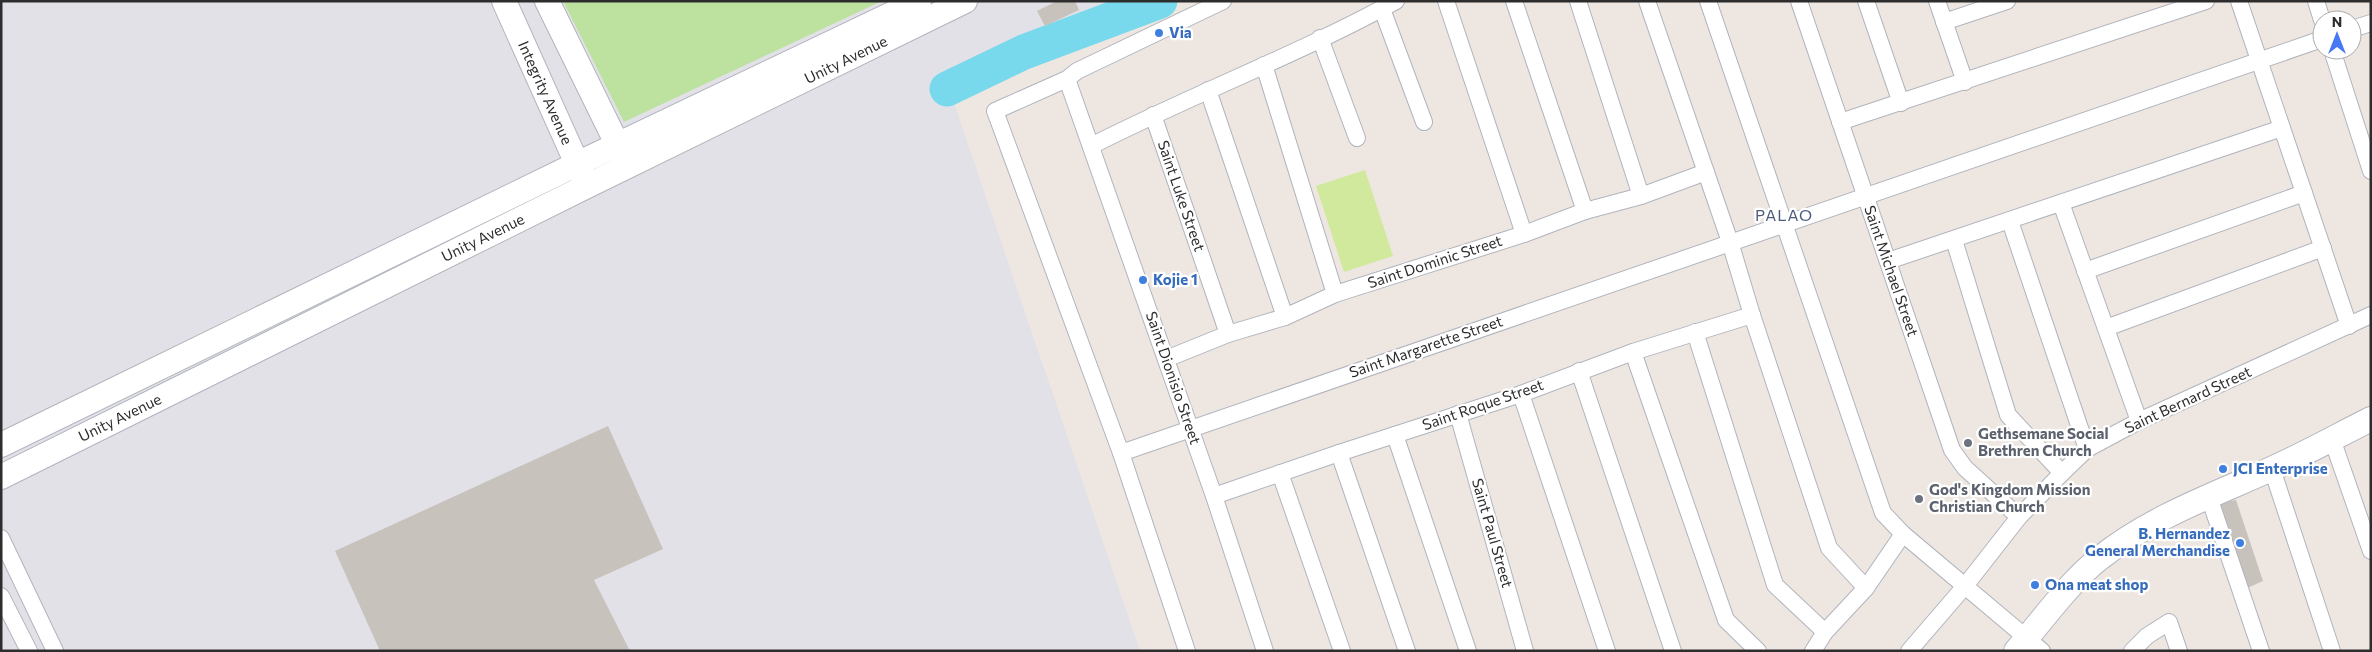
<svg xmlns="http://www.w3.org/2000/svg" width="2372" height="652" viewBox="0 0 2372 652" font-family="Commissioner,sans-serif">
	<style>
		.industrial { fill: #e2e1e7 }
		.green { fill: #bde2a0 }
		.pitch { fill: #d0e99c }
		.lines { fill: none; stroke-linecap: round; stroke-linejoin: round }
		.river { stroke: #78d8ec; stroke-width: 35 }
		.building { fill: #c7c2bc }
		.street-casing { stroke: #b1b4bd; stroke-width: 18 }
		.secondary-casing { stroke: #b1b4bd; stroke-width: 26 }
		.street { stroke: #fff; stroke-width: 16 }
		.secondary { stroke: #fff; stroke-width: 24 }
		.shop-dot { fill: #3f7fe0; stroke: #fff; stroke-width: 2 }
		.worship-dot { fill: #6b7280; stroke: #fff; stroke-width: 2 }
		.labels { text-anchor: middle; stroke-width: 4.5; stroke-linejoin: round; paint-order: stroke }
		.shop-label { font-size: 15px; font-weight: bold; fill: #366cbe; stroke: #fff; text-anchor: start }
		.street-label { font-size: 15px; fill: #2d2d2d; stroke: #fff }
		.worship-label { font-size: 15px; font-weight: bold; fill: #5b616d; stroke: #fff; text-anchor: start }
		.neighbourhood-label { font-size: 16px; letter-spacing: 1px; fill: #4e5b7e; stroke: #fff }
	</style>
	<rect width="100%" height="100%" fill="#eee7e1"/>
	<!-- industrial -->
	<path class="industrial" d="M1,1h1109l-167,78 9,18 188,554h-1139z"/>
	<!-- green -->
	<path class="green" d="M563,1h319l-258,121z"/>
	<!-- pitch -->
	<path class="pitch" d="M1365,170l28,86 -49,16 -28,-86z"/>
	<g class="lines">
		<!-- river -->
		<path class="river" d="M947,89l77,-37 136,-51"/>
	</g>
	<!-- building -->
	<g class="building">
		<path d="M1057,1h18l4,9 -34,16 -8,-15z"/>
		<path d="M608,426l55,123 -69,31 36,71h-250l-45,-100z"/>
		<path d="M2236,500l27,81 -18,8 -29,-85z"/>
	</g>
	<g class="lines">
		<defs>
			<g id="street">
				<path d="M1446,1l78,233"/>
				<path d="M1514,1l71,210"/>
				<path d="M1578,1l63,195"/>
				<path d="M1647,1l83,241 22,73 77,233 37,40"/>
				<path d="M1708,1l175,512 20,21 139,117"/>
				<path d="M1799,1l153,449 13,18 54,49"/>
				<path d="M1866,1l35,102"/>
				<path d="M1937,1l28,81"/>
				<path d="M2239,1l110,325"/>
				<path d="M2316,1l6,19"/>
				<path d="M1382,9l42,113"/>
				<path d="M1944,22l63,-21"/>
				<path d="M2352,29l19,-6"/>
				<path d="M1320,38l37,100"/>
				<path d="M2332,50l39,121"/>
				<path d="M1264,65l71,229"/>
				<path d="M1067,79l147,417 51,155"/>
				<path d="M1208,90l77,227"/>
				<path d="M1153,115l75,219"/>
				<path d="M1840,122l366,-121"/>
				<path d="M1091,146c100,-51 206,-91 305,-145"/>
				<path d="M2061,203l78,218"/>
				<path d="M2010,221l77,228"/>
				<path d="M1954,240l54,175 54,58"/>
				<path d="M1888,261l394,-133"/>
				<path d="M2085,271l219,-78"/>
				<path d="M2106,328l217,-80"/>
				<path d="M1695,332l80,253 50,47"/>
				<path d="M1633,352l93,268 32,31"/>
				<path d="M1166,359l62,-25 57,-17 50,-23 189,-60 61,-23 56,-15 65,-24"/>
				<path d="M1579,371l94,280"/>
				<path d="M1521,394l86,257"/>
				<path d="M1458,414l67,237"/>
				<path d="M1395,435l73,216"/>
				<path d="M2332,439l39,112"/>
				<path d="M1121,453l1201,-414"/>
				<path d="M1339,453l68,198"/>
				<path d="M2272,469l60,182"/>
				<path d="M1280,473l62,178"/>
				<path d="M1214,496l125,-43 182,-59 112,-42 119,-37"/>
				<path d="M2209,497l52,154"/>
				<path d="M1,538l54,113"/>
				<path d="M1,596l28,55"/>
				<path d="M1187,651l-66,-198 -126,-342 72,-32 10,-8 146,-70"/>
				<path d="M1813,651l12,-19 41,-44 37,-54"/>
				<path d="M1909,651l56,-65 54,-69 43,-44 25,-24 52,-28 232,-106"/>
				<path d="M2132,651l15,-15 22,-14 10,29"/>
			</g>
			<g id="secondary">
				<path d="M504,1l79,176"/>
				<path d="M547,1l77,157"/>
				<path d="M1,445l576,-281 342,-163"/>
				<path d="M1,477l586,-291 378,-185"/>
				<path d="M2016,651c25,-29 55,-71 84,-93 50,-40 111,-62 169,-88 34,-15 68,-34 102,-51"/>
			</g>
		</defs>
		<!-- street casing -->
		<use href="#street" class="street-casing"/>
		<!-- secondary casing -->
		<use href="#secondary" class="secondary-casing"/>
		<!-- street -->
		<use href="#street" class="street"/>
		<!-- secondary -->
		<use href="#secondary" class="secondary"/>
	</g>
	<!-- markers -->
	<g class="shop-dot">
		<circle cx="1159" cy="33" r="5"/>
		<circle cx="1143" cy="280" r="5"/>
		<circle cx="2223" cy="469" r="5"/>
		<circle cx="2240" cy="543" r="5"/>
		<circle cx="2035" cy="585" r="5"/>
	</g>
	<g class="worship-dot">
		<circle cx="1968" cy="443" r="5"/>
		<circle cx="1919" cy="499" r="5"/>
	</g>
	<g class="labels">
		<!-- shop labels -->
		<g class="shop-label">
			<text x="1169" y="38">Via</text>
			<text x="1153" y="285">Kojie 1</text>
			<text x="2233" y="474">JCI Enterprise</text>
			<text x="2230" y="539" text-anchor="end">B. Hernandez<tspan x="2230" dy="17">General Merchandise</tspan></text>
			<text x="2045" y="590">Ona meat shop</text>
		</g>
		<!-- street labels -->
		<g class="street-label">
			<text transform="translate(846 60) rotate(-26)" y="5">Unity Avenue</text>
			<text transform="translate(545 93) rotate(66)" y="5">Integrity Avenue</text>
			<text transform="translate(1181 196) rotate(71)" y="5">Saint Luke Street</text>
			<text transform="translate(483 238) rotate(-26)" y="5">Unity Avenue</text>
			<text transform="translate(1435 262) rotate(-18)" y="5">Saint Dominic Street</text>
			<text transform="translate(1891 271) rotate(71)" y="5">Saint Michael Street</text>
			<text transform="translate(1426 347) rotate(-19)" y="5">Saint Margarette Street</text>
			<text transform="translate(1173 378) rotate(71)" y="5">Saint Dionisio Street</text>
			<text transform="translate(2188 400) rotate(-25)" y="5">Saint Bernard Street</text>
			<text transform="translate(1483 405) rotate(-19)" y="5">Saint Roque Street</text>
			<text transform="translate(120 418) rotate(-26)" y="5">Unity Avenue</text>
			<text transform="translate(1492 533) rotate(74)" y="5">Saint Paul Street</text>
		</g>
		<!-- worship labels -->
		<g class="worship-label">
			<text x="1978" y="439">Gethsemane Social<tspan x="1978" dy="17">Brethren Church</tspan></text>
			<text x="1929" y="495">God's Kingdom Mission<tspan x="1929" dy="17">Christian Church</tspan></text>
		</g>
		<!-- neighbourhood labels -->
		<g class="neighbourhood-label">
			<text x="1784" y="221">PALAO</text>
		</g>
	</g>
	<!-- border -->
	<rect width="2372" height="652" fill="none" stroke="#2d2d2d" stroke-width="5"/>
	<!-- north arrow -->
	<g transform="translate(2337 35)"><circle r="24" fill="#ffffff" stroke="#ababab"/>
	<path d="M0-4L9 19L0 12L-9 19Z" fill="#4779f5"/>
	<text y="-8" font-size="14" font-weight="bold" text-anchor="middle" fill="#2d2d2d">N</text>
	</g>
</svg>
